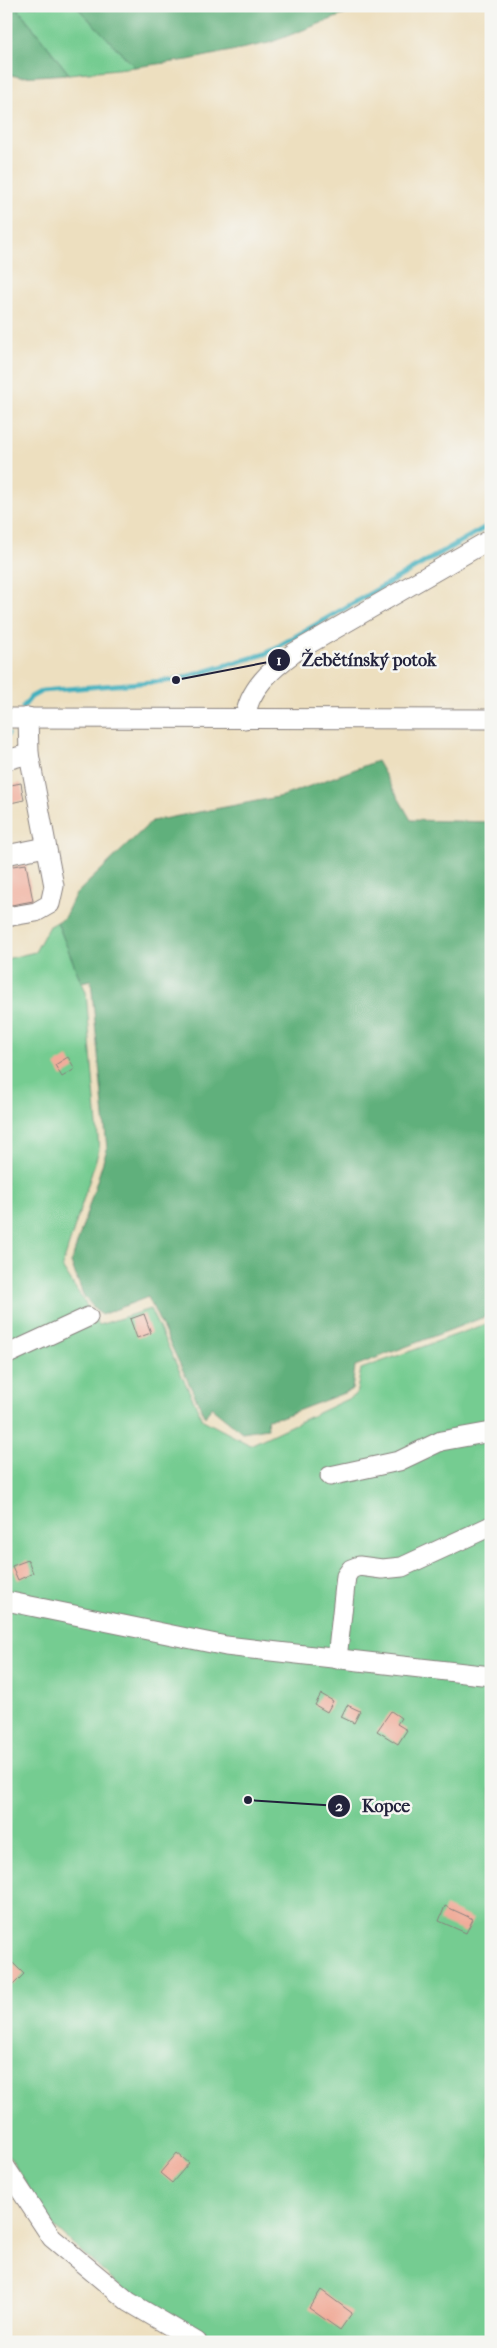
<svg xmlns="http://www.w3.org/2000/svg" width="497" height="2348" viewBox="0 0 497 2348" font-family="'IM FELL French Canon',serif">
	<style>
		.green { fill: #75cc91; stroke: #4c7766 }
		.forest { fill: #60b07b; stroke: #41695b }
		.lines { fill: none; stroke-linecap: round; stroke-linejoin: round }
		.stream { stroke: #42b0be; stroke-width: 5 }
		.building { fill: #f0ad9b }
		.minor-casing { stroke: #88807d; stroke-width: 21 }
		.minor { stroke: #fff; stroke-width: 19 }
		.leader { fill: none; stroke: #22223b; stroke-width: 2 }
		.callout-dot { fill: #22223b; stroke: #f6f6f2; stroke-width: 2 }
		.mark-label { font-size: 15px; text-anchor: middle; font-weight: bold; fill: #fff }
		.callout-label { font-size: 18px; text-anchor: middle; font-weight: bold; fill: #22223b; stroke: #f6f6f2; stroke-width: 5; stroke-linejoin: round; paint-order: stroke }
	</style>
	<rect width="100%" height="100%" fill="#f6f6f2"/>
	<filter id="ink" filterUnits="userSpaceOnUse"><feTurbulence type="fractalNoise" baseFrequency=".02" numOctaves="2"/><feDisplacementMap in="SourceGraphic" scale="10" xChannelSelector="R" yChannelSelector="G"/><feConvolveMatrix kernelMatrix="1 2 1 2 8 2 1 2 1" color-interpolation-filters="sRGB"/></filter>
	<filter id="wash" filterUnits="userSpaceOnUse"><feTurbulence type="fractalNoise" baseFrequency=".0096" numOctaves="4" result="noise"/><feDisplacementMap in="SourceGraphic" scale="20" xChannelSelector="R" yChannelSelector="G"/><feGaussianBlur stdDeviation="1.12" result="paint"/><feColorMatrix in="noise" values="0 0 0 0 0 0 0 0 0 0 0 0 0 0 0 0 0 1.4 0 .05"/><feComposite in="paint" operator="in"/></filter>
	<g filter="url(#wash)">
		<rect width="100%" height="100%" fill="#eddfbf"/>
		<!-- green -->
		<g class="green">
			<path d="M16,6h60l59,61 -66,7z"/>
			<path d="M57,922l29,70 13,158 -37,117 37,58 51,-16 53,111 47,25 106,-50 5,-26 125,-45 5,18v1000h-271l-11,-4 -78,-41 -81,-74 -39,-64 -5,-4v-1196l29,-7 14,-26z"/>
		</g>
		<!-- forest -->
		<g class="forest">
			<path d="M6,6h10l53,68 -49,3 -14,-3z"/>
			<path d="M76,6h278l-6,7 -79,30 -81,17 -53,7z"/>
			<path d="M377,761l34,59 80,2v506l-4,-12 -132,50 -3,24 -71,27 -14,2 1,9 -26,4 -31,-25 -6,10 -57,-120 -47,18 -17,-18 -13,-34 36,-114 -16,-169 -10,2 -24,-60 7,-4 11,-23 77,-74 131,-25z"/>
		</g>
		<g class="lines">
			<!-- stream -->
			<g class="stream">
				<path d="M23,707l8,-10 11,-6 134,-11 89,-26 226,-130"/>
				<path d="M6,737l2,-3"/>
			</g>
		</g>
		<g id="blocks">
			<!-- building -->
			<g class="building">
				<path d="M21,783l3,17 -18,4v-18z"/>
				<path d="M26,864l7,37 -27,5v-39z"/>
				<path d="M68,1057l7,12 -13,8 -7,-12z"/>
				<path d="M144,1314l7,19 -14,5 -7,-19z"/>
				<path d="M28,1560l5,13 -15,7 -6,-14z"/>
				<path d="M321,1694l12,7 -6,11 -12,-7z"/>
				<path d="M347,1705l13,6 -6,12 -13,-6z"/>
				<path d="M391,1711l10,7 -4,6 10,6 -9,14 -21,-13z"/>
				<path d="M445,1906l28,13 -7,14 -27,-12z"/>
				<path d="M13,1963l11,11 -11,11 -7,-7v-8z"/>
				<path d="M177,2153l12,10 -17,20 -12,-10z"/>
				<path d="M321,2290l31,23 -12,17 -31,-22z"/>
			</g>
		</g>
	</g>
	<g filter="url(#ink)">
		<use href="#blocks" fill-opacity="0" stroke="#88807d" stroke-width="1"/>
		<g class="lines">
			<defs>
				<g id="minor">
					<path d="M6,718l485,1"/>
					<path d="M245,719c3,-30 27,-50 50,-67l196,-113"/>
					<path d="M6,760l23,-6"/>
					<path d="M6,855l40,-8"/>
					<path d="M6,917l30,-5 14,-8 4,-18 -25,-132 -1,-37"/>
					<path d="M6,1355l82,-38"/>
					<path d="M330,1476l69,-15 42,-20 50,-9"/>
					<path d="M6,1601l220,45 265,30"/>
					<path d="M337,1659l9,-83 5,-7 8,-3 23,3 20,-2 89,-41"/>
					<path d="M6,2168l46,70 77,64 68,40"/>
				</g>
			</defs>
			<!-- minor casing -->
			<use href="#minor" class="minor-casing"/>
			<!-- minor -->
			<use href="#minor" class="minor"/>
		</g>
	</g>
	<!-- callouts -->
	<path class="leader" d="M176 680L279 660M248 1800L339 1806"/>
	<g class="callout-dot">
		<circle cx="176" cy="680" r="5"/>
		<circle cx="248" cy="1800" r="5"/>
		<circle cx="279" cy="660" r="12"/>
		<circle cx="339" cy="1806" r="12"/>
	</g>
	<g class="mark-label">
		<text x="279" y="665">1</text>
		<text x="339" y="1811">2</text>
	</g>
	<g class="callout-label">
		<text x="369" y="666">Žebětínský potok</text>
		<text x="386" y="1812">Kopce</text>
	</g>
	<!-- margin -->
	<rect width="497" height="2348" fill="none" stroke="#f6f6f2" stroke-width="25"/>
</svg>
